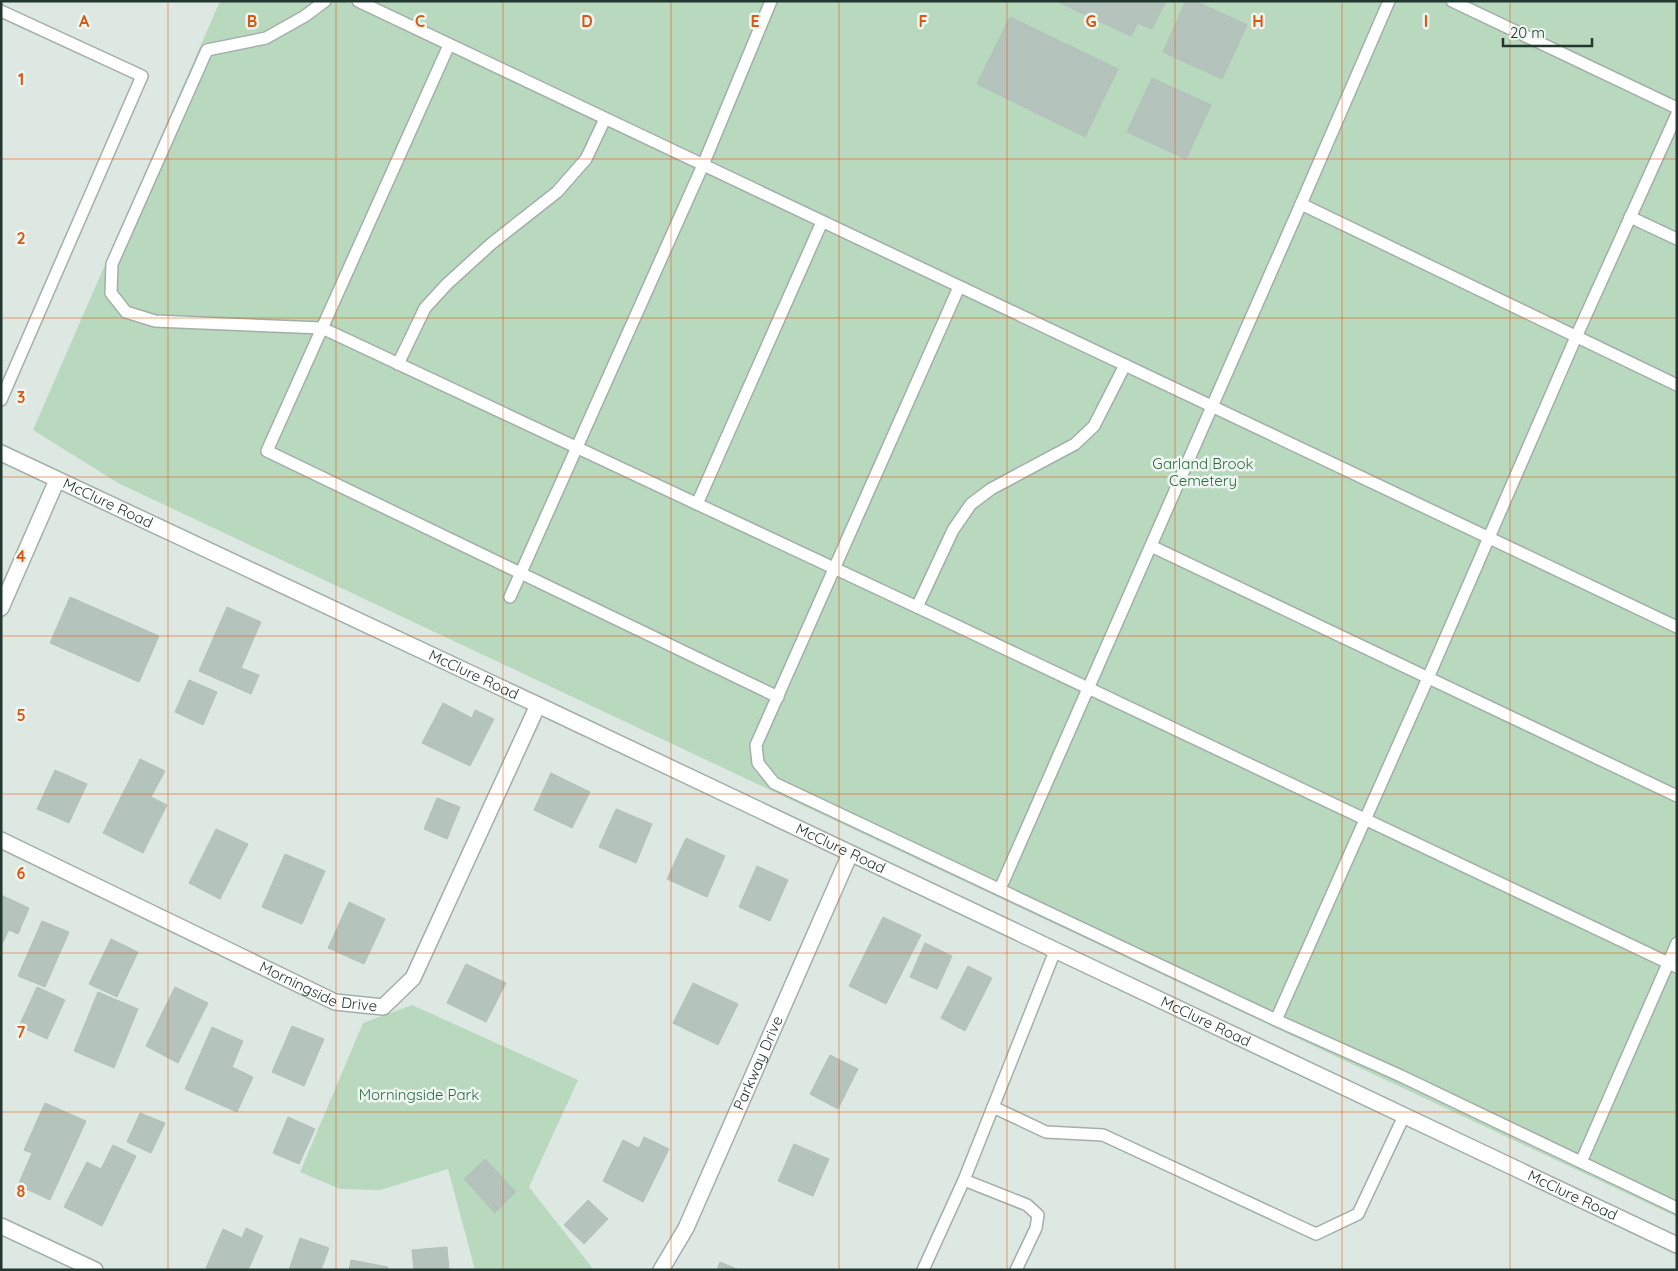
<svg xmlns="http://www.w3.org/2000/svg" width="1678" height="1271" viewBox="0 0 1678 1271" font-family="Quicksand,sans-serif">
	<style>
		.green { fill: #b8d9be }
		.building { fill: #b4c3bb; stroke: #b1c1b9 }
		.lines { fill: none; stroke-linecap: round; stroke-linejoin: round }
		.service-casing { stroke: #a2afa9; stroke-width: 14 }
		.minor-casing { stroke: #a2afa9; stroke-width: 18 }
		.tertiary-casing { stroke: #a2afa9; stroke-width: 18 }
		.service { stroke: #fff; stroke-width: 11 }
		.minor { stroke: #fff; stroke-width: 15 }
		.tertiary { stroke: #fff; stroke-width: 15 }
		.grid { fill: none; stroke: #de570e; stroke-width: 1; stroke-opacity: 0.55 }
		.labels { text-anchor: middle; stroke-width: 5; stroke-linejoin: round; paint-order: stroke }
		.park-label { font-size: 15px; fill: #2e6a40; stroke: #eef6f1 }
		.street-label { font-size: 15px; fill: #21372f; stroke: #eef6f1 }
		.grid-label { font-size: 16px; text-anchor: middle; font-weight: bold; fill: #de570e; stroke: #eef6f1; stroke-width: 5; stroke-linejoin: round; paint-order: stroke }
	</style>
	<rect width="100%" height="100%" fill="#dee8e3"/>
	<!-- green -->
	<g class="green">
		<path d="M220,1h1457v1216l-1559,-734 -85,-53z"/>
		<path d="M412,1005l166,75 -49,107 65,83h-119l-27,-101 -68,21 -40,-1 -40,-17 63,-149z"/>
	</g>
	<!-- building -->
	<g class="building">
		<path d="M1056,1h110l-14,28 -14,-6 -7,13z"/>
		<path d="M1186,1h9l52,24 -25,54 -59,-27z"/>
		<path d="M1010,17l108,52 -33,68 -108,-53z"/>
		<path d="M1152,78l59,27 -25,54 -59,-27z"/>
		<path d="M70,597l89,39 -20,46 -89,-39z"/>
		<path d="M227,607l34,15 -20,46 18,7 -8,19 -52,-23z"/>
		<path d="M189,680l28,12 -14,33 -28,-13z"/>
		<path d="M443,703l29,15 3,-8 19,9 -24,47 -48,-23z"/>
		<path d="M140,759l25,12 -14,26 16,8 -24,48 -40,-20z"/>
		<path d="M55,770l32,14 -18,39 -32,-14z"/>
		<path d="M551,773l39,19 -18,36 -38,-18z"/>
		<path d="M437,798l23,9 -13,32 -23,-10z"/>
		<path d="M616,809l36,15 -16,39 -37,-16z"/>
		<path d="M216,829l32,15 -28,55 -31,-16z"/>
		<path d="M686,838l39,18 -18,41 -40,-18z"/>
		<path d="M285,854l40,17 -23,53 -40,-17z"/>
		<path d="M757,866l31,14 -18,41 -31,-14z"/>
		<path d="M1,895l28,13 -11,26 -9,-4 -8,16z"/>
		<path d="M349,902l36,17 -21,45 -36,-16z"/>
		<path d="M883,917l38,18 -35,69 -37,-18z"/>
		<path d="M42,921l27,11 -24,55 -27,-11z"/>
		<path d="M111,939l27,13 -21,45 -28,-13z"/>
		<path d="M925,943l27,13 -15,33 -27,-12z"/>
		<path d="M466,964l40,19 -20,39 -39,-19z"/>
		<path d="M968,966l24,12 -27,53 -24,-13z"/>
		<path d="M693,983l45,21 -20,41 -45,-22z"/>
		<path d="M37,987l28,13 -18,39 -28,-13z"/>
		<path d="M175,987l33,16 -30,60 -32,-17z"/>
		<path d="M98,992l40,17 -24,59 -40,-17z"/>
		<path d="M292,1026l32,13 -20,47 -32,-14z"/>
		<path d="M212,1027l31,14 -11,26 21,10 -16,35 -52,-23z"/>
		<path d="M830,1055l28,14 -20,40 -28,-15z"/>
		<path d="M45,1103l41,18 -36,79 -32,-15 14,-32 -8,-3z"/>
		<path d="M140,1113l25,10 -14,30 -24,-11z"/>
		<path d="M288,1117l27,12 -16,35 -26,-11z"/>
		<path d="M644,1137l25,12 -26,53 -40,-21 20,-41 16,8z"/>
		<path d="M794,1144l35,15 -16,37 -35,-15z"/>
		<path d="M113,1145l23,11 -34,70 -38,-19 23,-45 14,7z"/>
		<path d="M485,1159l31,33 -21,21 -31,-34z"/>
		<path d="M588,1200l20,19 -24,25 -20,-19z"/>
		<path d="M246,1228l17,8 -15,34h-39l-3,-2 17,-39 19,9z"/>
		<path d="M300,1238l29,10 -8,22h-32z"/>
		<path d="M447,1247l2,23h-35l-2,-20z"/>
		<path d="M351,1260l37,7 -1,3h-38z"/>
		<path d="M720,1262l19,8h-22z"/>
	</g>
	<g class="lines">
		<defs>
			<g id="service">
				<path d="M325,1l-20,15 -39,22 -59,12 -95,214 -1,29 15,19 29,9 167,7 595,279 760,360"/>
				<path d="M358,1l1319,626"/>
				<path d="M1452,1l225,107"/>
				<path d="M1,11l141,65 -141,324"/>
				<path d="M449,45l-182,406 511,246"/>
				<path d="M1301,204l376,181"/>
				<path d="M1630,217l47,22"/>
				<path d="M959,287l-203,458 2,18 16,20 502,237 125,56 276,132"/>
				<path d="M398,364l27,-56 22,-24 44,-40 66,-52 29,-33 19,-40"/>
				<path d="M697,504l125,-282"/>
				<path d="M1151,546l526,250"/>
				<path d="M510,597l193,-432 68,-164"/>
				<path d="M917,607l36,-77 18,-26 20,-15 84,-45 19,-18 31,-61"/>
				<path d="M1000,889l301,-685 88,-203"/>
				<path d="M1276,1020l152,-342 148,-341 101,-223"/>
				<path d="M993,1107l53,25 57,3 213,99 42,-20 46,-98"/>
				<path d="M1581,1162l96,-219"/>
				<path d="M964,1180l63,25 11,10 -2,13 -20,42"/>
				<path d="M923,1270l41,-90 91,-229"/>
			</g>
			<g id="minor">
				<path d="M1,608l56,-128"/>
				<path id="s1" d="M1,840l334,162 48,5 30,-29 125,-273"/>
				<path d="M1,1226l94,44"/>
				<path id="s2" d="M661,1270l25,-42 164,-374"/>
			</g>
			<g id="tertiary">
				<path id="s3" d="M1,453l537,252 1139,540"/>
			</g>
		</defs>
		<!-- service casing -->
		<use href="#service" class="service-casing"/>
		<!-- minor casing -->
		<use href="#minor" class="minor-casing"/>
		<!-- tertiary casing -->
		<use href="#tertiary" class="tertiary-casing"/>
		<!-- service -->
		<use href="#service" class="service"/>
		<!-- minor -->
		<use href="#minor" class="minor"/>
		<!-- tertiary -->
		<use href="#tertiary" class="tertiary"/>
	</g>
	<!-- grid -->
	<path class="grid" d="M168,1v1269M336,1v1269M503,1v1269M671,1v1269M839,1v1269M1007,1v1269M1175,1v1269M1342,1v1269M1510,1v1269M1,159h1676M1,318h1676M1,477h1676M1,636h1676M1,794h1676M1,953h1676M1,1112h1676"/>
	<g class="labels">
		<!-- park labels -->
		<g class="park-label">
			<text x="1203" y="469">Garland Brook<tspan x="1203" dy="17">Cemetery</tspan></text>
			<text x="419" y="1100">Morningside Park</text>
		</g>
		<!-- street labels -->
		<g class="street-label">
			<text dy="5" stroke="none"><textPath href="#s3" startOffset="118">McClure Road</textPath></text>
			<text dy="5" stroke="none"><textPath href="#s3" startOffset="522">McClure Road</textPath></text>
			<text dy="5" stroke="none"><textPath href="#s3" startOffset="928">McClure Road</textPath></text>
			<text dy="5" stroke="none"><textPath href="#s1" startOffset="351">Morningside Drive</textPath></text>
			<text dy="5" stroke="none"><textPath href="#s3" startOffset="1332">McClure Road</textPath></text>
			<text dy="5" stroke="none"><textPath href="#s2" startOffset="229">Parkway Drive</textPath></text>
			<text dy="5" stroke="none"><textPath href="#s3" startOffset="1738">McClure Road</textPath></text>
		</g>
	</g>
	<g class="grid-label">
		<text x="84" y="27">A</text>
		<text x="252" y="27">B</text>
		<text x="420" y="27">C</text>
		<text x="587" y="27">D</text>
		<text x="755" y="27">E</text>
		<text x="923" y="27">F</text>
		<text x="1091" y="27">G</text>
		<text x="1258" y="27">H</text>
		<text x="1426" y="27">I</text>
		<text x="21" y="85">1</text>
		<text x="21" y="244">2</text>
		<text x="21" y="403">3</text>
		<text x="21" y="562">4</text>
		<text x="21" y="721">5</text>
		<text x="21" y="879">6</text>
		<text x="21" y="1038">7</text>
		<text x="21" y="1197">8</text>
	</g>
	<!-- border -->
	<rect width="1678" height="1271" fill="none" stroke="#21372f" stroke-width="5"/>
	<!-- scale -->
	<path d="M1503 38v8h89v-8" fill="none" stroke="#21372f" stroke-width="2.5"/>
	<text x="1510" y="38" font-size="15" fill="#21372f" stroke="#eef6f1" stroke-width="4" paint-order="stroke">20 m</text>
</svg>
